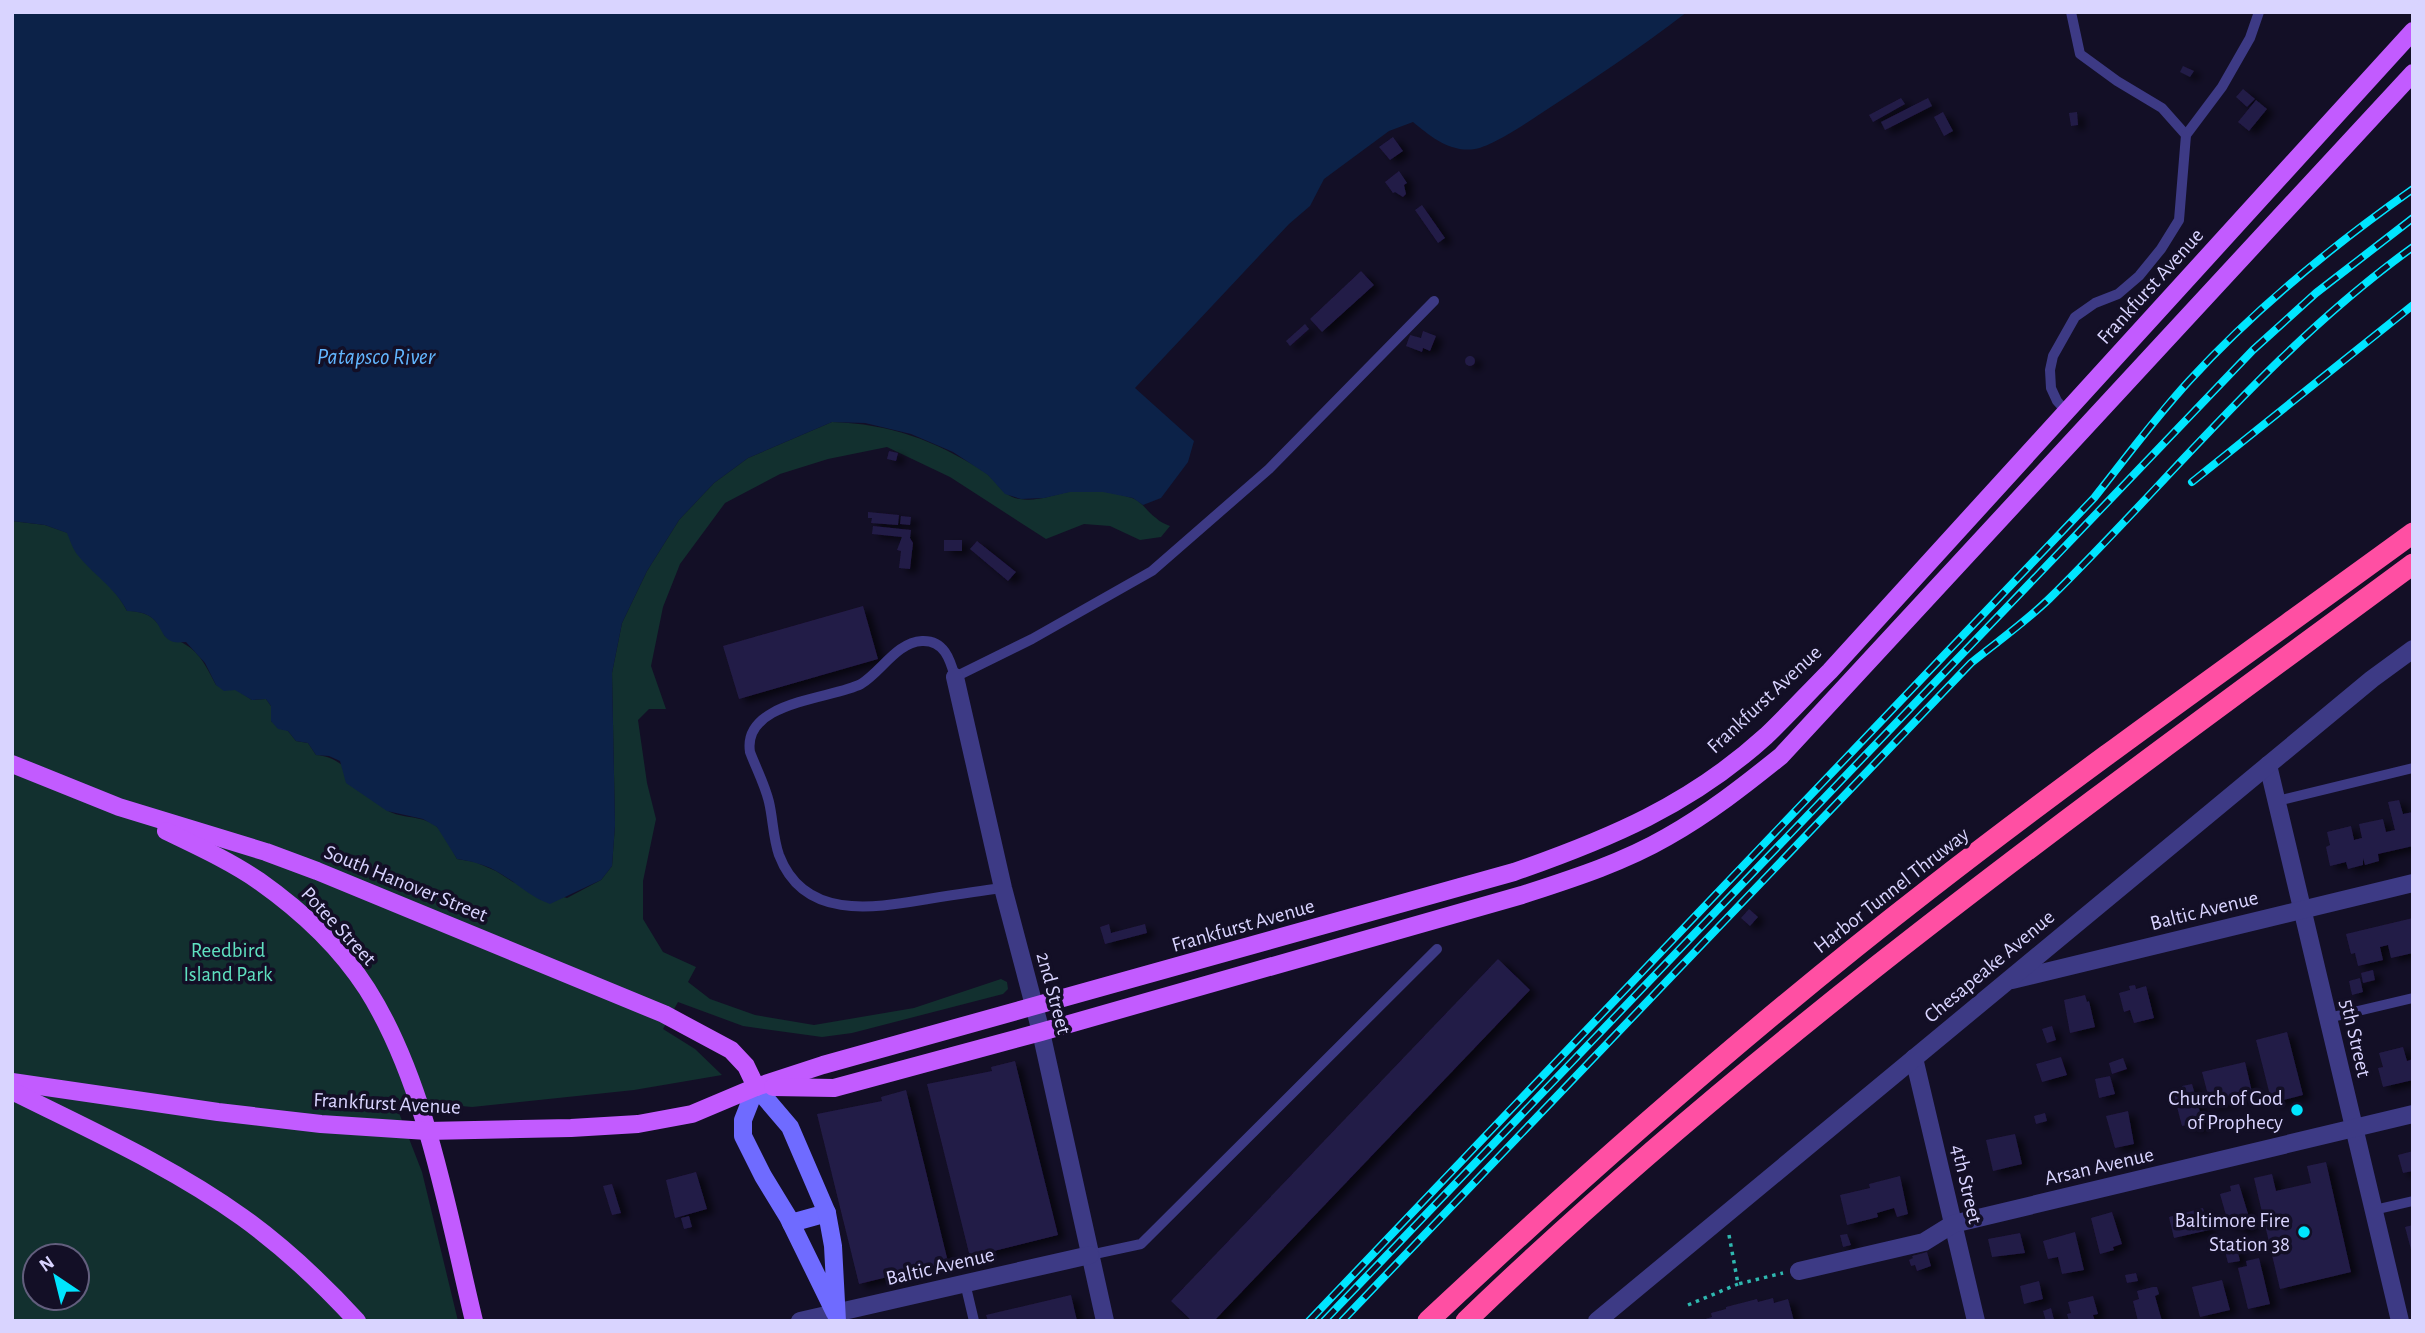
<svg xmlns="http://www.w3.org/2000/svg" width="2425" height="1333" viewBox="0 0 2425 1333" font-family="'Alegreya Sans',sans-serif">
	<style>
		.green { fill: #12302f; fill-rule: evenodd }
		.water { fill: #0c2248 }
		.building { fill: #241b47; filter: url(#shadow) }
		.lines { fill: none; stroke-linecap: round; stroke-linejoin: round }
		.path { stroke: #2fb8b0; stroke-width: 3.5; stroke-dasharray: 3.5 5; stroke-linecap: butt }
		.service { stroke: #3d3a85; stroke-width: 10 }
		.minor { stroke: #3d3a85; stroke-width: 18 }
		.secondary { stroke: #6f6bff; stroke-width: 18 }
		.primary { stroke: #c25bff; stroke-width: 18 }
		.motorway { stroke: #ff4fa3; stroke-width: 21 }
		.rail-casing { stroke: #00e5ff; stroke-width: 8 }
		.rail { stroke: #130f26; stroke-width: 5; stroke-dasharray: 16; stroke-linecap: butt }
		.poi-dot { fill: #00e5ff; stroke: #130f26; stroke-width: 2.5 }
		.labels { text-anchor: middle; stroke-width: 7; stroke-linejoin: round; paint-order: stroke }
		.street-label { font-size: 21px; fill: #d9d4ff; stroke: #130f26 }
		.park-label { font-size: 21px; fill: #5fe0c0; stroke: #130f26 }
		.poi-label { font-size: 21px; fill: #d9d4ff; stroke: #130f26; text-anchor: end }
		.water-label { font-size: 23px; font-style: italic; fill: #62b6ff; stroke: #130f26 }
	</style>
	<defs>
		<filter id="shadow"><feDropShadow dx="7" dy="4" stdDeviation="3.5" flood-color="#0009"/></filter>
	</defs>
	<rect width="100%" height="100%" fill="#130f26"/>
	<!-- green -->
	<path class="green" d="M832,422c59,2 102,18 151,49 14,9 19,26 37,28 16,3 33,-4 48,-7 20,-3 45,-1 64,6 11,4 15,14 24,20 4,4 9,6 14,8l-9,11 -21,3 -30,-14 -26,-2 -38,15 -96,-62 -63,-30 -59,12 -48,15 -55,29 -45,61 -17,43 -12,59 15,43h-17l-11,11 9,63 9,36 -13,62v38l20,33 33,15 -8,15 22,17 45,16 59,10 100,-17 87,-29 6,3 1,7 -5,5 -151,39 -30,4 -79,-11 -65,-24 -15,27 32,20 27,26 -88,15 -162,17 -78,-7 28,72 36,149h-446v-800l33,4 23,8c14,37 43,45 59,78 20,0 30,7 38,25 31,9 37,22 51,49l19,4 17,11 14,-1 5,7v15l17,10 8,10 12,2 8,12c31,2 47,34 68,53 14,12 37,6 52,18 9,8 15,22 21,33l18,3 21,9 17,11 54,16 34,-18 11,-14 3,-41 -3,-152 10,-50 25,-52 32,-51 35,-37 34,-25zM35,1256h42v42h-42z"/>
	<!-- water -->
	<path class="water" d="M12,12h1675c-48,37 -99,71 -150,104 -15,10 -45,30 -62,33 -25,4 -45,-13 -62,-27l-24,9 -65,48 -14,27 -21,18 -154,164 59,53 -6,21 -27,36 -18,7 -10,-7 -30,-6h-33l-26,6 -23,1 -16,-5 -17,-19 -35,-23 -42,-18 -46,-11 -33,-1 -84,36 -34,25 -35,37 -32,51 -25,52 -10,50 3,152 -3,41 -11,14 -51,24c-21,-7 -35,-23 -54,-33 -12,-7 -26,-10 -39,-12l-20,-32 -14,-8 -36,-8 -41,-28 -6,-22 -11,-5 -13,-1 -8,-12 -12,-2 -8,-10 -10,-2 -7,-8v-15l-5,-7 -14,1 -17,-10 -11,1 -8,-6 -11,-22 -19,-21c-4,0 -9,1 -12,0 -19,-5 -7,-30 -47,-31 -12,-24 -35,-37 -51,-58 -4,-6 -6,-13 -9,-20l-22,-8 -33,-4z"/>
	<!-- building -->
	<g class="building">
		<path d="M2183,66l11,5 -4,6 -10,-5z"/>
		<path d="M2243,89l12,10 -8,8 -11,-10z"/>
		<path d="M1901,98l4,6 -32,18 -4,-7z"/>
		<path d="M1928,98l4,8 -47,24 -4,-8z"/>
		<path d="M2256,100l11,9 -18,22 -11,-9z"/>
		<path d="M1943,112l10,19 -9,5 -10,-19z"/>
		<path d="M2077,112l1,13 -7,1 -2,-13z"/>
		<path d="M1393,137l10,14 -13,9 -11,-13z"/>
		<path d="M1399,171l8,12 -3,2 2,9 -3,3 -8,-5 -2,1 -8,-11z"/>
		<path d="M1422,205l23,33 -7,5 -23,-33z"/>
		<path d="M1361,271l13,14 -52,47 -12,-13z"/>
		<path d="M1305,324l4,5 -19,17 -4,-5z"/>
		<path d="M1423,331l13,5 -6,15 -7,-3 -1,4 -16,-6 4,-11 11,3z"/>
		<circle cx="1470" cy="361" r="5"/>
		<path d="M889,451l9,2 -2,8 -9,-2z"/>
		<path d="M868,512l31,3 -1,10 -27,-2 1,-5h-4z"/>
		<path d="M901,516l10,1 -1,8 -10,-1z"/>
		<path d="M873,526l38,4 -1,8 3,5 -3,26 -11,-1 2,-17 -4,-1 5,-13 -30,-3z"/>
		<rect x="944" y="540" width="18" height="11"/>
		<path d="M977,541l39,31 -8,9 -38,-32z"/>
		<path d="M863,606l15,53 -139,40 -16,-53z"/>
		<path d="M2399,800l4,14 10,-2v34l-35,8 1,7 -14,4 -2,-7v7l-15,4 -2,-7 -16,4 -4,-19 4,-2 -3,-13 24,-6 3,14 8,-2 -3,-14 24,-5 3,13 9,-2 -7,-28z"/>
		<path d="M1749,909l9,8 -8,9 -9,-8z"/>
		<path d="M2413,918v35l-22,5 -3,-13 -8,2 3,13 -25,6 -3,-13 -4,1 -5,-20z"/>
		<path d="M1109,924l2,9 34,-9 2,9 -42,11 -5,-17z"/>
		<path d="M1498,959l32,31 -316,331h-22l-21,-20z"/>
		<path d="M2373,970l2,10 -12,3 -2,-10z"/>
		<path d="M2360,978l3,14 -11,3 -3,-14z"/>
		<path d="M2135,985l1,4 10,-3 8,32 -20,5 -4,-13 -6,2 -5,-19 11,-3 -1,-4z"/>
		<path d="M2085,995l2,7 2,-1 6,26 -25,6 -6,-33z"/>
		<path d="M2052,1026l4,14 -9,3 -5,-14z"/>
		<path d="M2287,1032l16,63 -31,8 -16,-63z"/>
		<path d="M2403,1047l4,14 6,-2v21l-30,7 -5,-19 5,-1 -4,-14z"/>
		<path d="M2061,1057l6,18 -25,7 -6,-18z"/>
		<path d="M2123,1058l4,11 -15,5 -3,-11z"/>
		<path d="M1015,1061l43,174 -88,22 -43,-173 65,-13 -1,-4z"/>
		<path d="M2245,1062l8,34 -42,10 -9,-34z"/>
		<path d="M2110,1076l5,18 -16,4 -4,-19z"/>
		<path d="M2192,1084l12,42 -12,3 -2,-5 -8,2 -8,-31 8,-3v-6z"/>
		<path d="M906,1090l42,172 -89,22 -42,-170 65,-13 -1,-4z"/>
		<path d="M2128,1111l6,33 -19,4 -9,-32z"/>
		<path d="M2045,1113l2,8 -11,3 -2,-8z"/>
		<path d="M2015,1134l7,30 -29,7 -7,-31z"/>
		<path d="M2413,1151v20l-10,2 -5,-18z"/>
		<path d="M2326,1162l25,110 -71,17 -26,-111 18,-4 4,17 35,-8 -4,-17z"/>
		<path d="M696,1172l11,37 -32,9 -9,-38z"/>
		<path d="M1900,1176l8,38 -11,3 -3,-9 -17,5 1,4 -31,8 -7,-30 30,-7 -1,-4z"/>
		<path d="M612,1184l9,29 -9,2 -9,-29z"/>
		<path d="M2239,1184l13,43 -13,3 -2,-6 -8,2 -9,-32 11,-3 -1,-5z"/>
		<path d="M2203,1208l6,22 -35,8 -5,-21z"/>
		<path d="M2112,1212l10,32 -9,3 1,3 -14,4 -9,-36z"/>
		<path d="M689,1216l3,11 -8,2 -3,-11z"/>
		<path d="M2413,1225v28h-1l-7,-26z"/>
		<path d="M2075,1232l9,38 -22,4 -4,-17 -10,2 -5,-18z"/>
		<path d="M2020,1233l5,20 -33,4 -4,-18z"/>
		<path d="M1847,1234l4,11 -8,2 -3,-12z"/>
		<path d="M2237,1248l3,13 -12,2 -3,-12z"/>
		<path d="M1927,1252l4,14 -14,5 -2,-6 -4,1 -2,-6 4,-2 -1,-2z"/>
		<path d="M2259,1258l11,46 -22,5 -10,-41 9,-2 -1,-5z"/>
		<path d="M2136,1273l2,8 -11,2 -2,-8z"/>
		<path d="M2222,1280l8,30 -30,7 -8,-30z"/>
		<path d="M2039,1281l4,18 -19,5 -4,-18z"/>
		<path d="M2153,1287h4l2,7 -4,2 7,25h-24l-5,-20 6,-2 -2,-8z"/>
		<path d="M1071,1295l6,26h-89l-2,-6z"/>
		<path d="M2093,1296l5,18 -5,1 2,6h-26l-2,-7 4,-1 -3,-11z"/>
		<path d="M1773,1298l1,5 14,-4 6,22h-95l13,-4 -1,-4 15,-4v-2l31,-8 1,3z"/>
		<path d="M2051,1308l3,12 -8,1 -3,-10z"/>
	</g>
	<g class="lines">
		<!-- path -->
		<g class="path">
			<path d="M1729,1235l9,49 45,-11"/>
			<path d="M1688,1305l50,-21"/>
		</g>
		<!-- service -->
		<g class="service">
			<path d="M2071,12l9,42 37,27 45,27 24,27"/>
			<path d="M2066,411l-9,-10 -6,-13 -1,-18 3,-14 22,-39 20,-14 23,-9 21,-18 22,-27 18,-29 7,-85 36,-48 28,-49 9,-26"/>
			<path d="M2277,801l136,-33"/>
			<path d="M1003,888c-25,3 -50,7 -75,11 -54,9 -124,22 -149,-44 -6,-17 -6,-36 -10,-53 -4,-17 -13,-34 -19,-50 -8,-51 82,-53 111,-68 20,-12 36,-42 61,-43 22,-1 28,18 33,36l77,-38 120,-68 117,-102 165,-168"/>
			<path d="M2328,1018l85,-20"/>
			<path d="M2374,1210l39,-9"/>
			<path d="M1090,1255l51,-11 296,-295"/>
			<path d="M965,1283l9,38"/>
		</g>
		<!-- minor -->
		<g class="minor">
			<path d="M955,677l48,211 38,144 64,289"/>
			<path d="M2268,765l132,556"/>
			<path d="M2012,980l401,-97"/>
			<path d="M1914,1058l62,263"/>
			<path d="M1799,1271l125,-29 29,-18 460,-110"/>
			<path d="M800,1321l290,-66"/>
			<path d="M1597,1321l775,-642 41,-30"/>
		</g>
		<!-- secondary -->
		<g class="secondary">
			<path d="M791,1223l36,-10"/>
			<path d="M835,1313l-47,-96 -25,-41 -20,-40v-16l13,-33 34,40 37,86 6,33 4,75"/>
		</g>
		<!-- primary -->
		<g class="primary">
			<path d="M12,764l107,43 147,45 51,19 347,143 67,36 15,16 10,21"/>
			<path d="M166,831c31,15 64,30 93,50 41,29 81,66 108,108 59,93 81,225 107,332"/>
			<path d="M12,1082l206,30 103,12 106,7 144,-3 67,-4 54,-10 64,-27 67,-22 691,-193c95,-33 176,-67 252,-136 22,-21 42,-43 64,-65l583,-640"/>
			<path d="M773,1087l61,1 207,-56 481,-137c49,-16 100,-32 145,-58 41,-23 78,-52 114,-81l632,-683"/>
			<path d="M12,1091c78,39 159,75 230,126 42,30 80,66 115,104"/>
		</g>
		<!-- motorway -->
		<g class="motorway">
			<path d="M1428,1321c161,-151 326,-296 500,-431 158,-123 323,-239 485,-357"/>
			<path d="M1466,1321c291,-281 622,-517 947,-757"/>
		</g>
		<defs>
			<g id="rail">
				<path d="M2192,482l221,-177"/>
				<path d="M1309,1321l785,-823c31,-39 61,-80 95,-117 67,-73 143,-135 224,-192"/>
				<path d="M1324,1321l929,-971 63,-57 97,-75"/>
				<path d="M1342,1321l629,-658c26,-21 54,-41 78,-64 121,-119 225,-252 364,-352"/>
			</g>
		</defs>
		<!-- rail casing -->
		<use href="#rail" class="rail-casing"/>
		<!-- rail -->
		<use href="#rail" class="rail"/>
	</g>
	<!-- markers -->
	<g class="poi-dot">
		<circle cx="2297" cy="1110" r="7"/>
		<circle cx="2304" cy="1232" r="7"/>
	</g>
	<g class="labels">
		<!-- street labels -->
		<g class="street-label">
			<text transform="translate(2150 286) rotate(-48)" y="7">Frankfurst Avenue</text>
			<text transform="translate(1764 699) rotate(-43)" y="7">Frankfurst Avenue</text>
			<text transform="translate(406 883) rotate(22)" y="7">South Hanover Street</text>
			<text transform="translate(1891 890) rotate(-38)" y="7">Harbor Tunnel Thruway</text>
			<text transform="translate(2204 910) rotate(-14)" y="7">Baltic Avenue</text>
			<text transform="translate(1243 925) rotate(-16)" y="7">Frankfurst Avenue</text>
			<text transform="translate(339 926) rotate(47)" y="7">Potee Street</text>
			<text transform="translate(1989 966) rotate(-40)" y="7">Chesapeake Avenue</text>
			<text transform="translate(1054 993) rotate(75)" y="7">2nd Street</text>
			<text transform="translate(2356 1038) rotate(77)" y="7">5th Street</text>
			<text transform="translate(387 1103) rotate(3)" y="7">Frankfurst Avenue</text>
			<text transform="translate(2099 1166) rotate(-13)" y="7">Arsan Avenue</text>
			<text transform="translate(1967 1184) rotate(77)" y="7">4th Street</text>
			<text transform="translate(940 1266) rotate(-13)" y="7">Baltic Avenue</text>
		</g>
		<!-- park labels -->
		<g class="park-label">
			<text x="228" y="957">Reedbird<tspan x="228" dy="24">Island Park</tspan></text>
		</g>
		<!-- poi labels -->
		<g class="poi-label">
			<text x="2283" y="1105">Church of God<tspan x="2283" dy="24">of Prophecy</tspan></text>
			<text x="2290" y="1227">Baltimore Fire<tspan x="2290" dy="24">Station 38</tspan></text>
		</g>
		<!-- water labels -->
		<g class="water-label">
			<text x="376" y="364">Patapsco River</text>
		</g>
	</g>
	<!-- border -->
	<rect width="2425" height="1333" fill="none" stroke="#d9d4ff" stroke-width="28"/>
	<!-- north arrow -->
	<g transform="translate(56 1277) rotate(325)"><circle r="33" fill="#130f26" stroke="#625e7d" stroke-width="2"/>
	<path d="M0-5L12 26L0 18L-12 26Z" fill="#00e5ff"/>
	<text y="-10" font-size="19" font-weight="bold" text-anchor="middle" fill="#d9d4ff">N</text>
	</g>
</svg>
